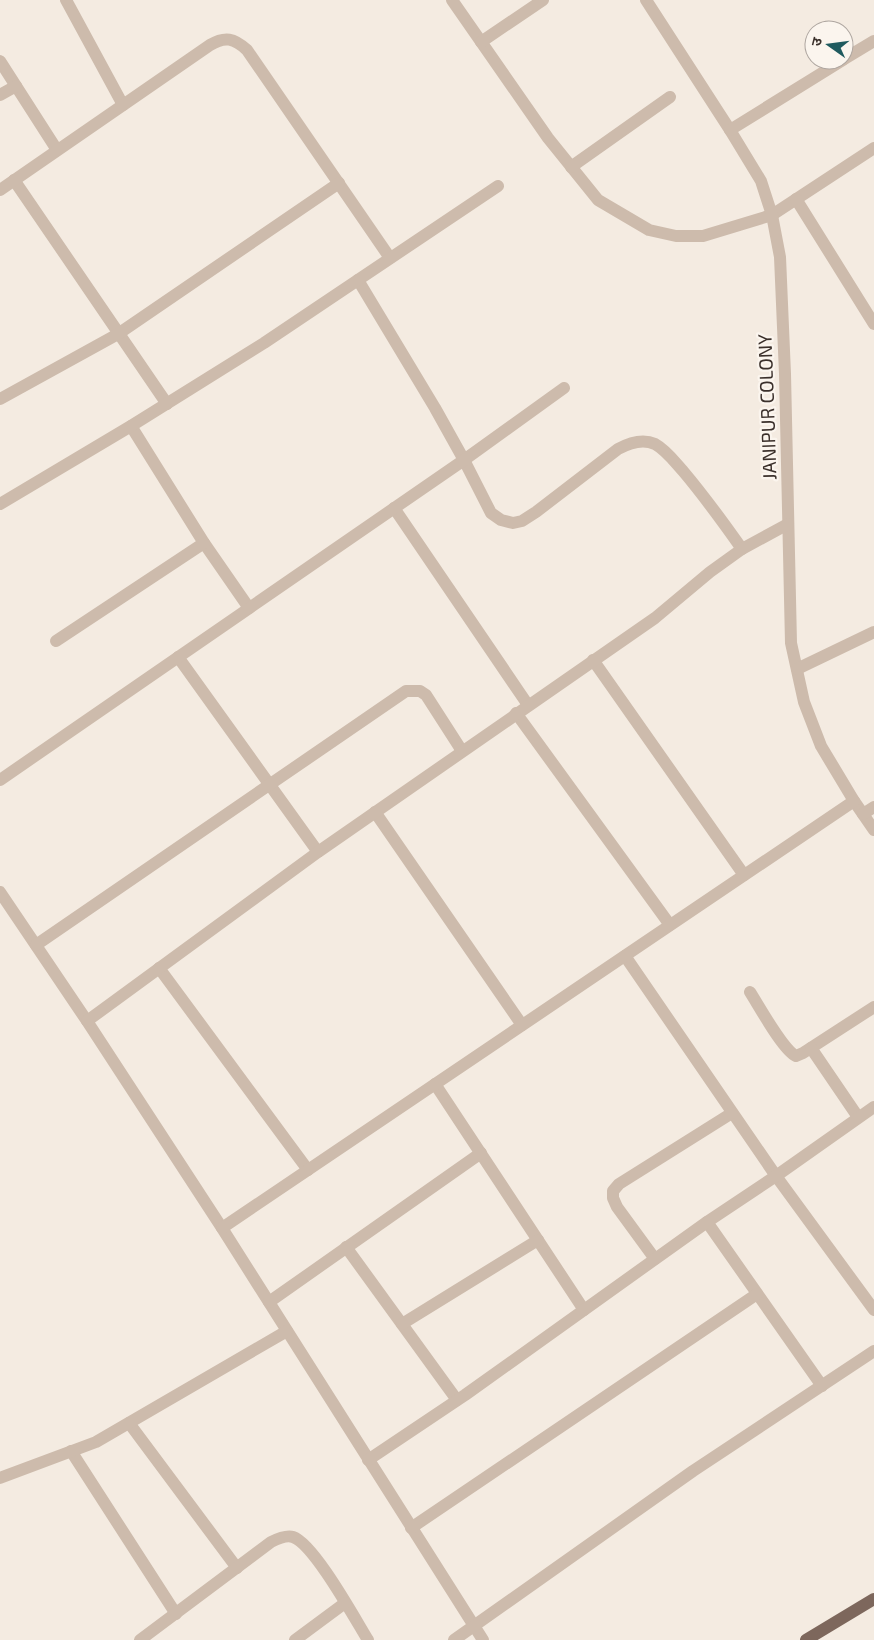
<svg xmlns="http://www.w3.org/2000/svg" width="874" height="1640" viewBox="0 0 874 1640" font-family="'Exo 2','Noto Sans Devanagari',sans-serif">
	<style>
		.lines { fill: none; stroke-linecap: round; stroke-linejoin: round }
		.minor { stroke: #cdbbac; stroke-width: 12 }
		.primary { stroke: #7d675c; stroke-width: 12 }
		.labels { text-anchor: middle; stroke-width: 4.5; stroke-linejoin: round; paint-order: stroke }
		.street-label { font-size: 19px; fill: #3b302b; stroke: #fbf5ee }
	</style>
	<rect width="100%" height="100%" fill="#f4ebe1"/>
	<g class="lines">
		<!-- minor -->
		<g class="minor">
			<path d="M66,0l57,105"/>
			<path d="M452,0l96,138 50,62 51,30 27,6h27l69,-21 102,-67"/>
			<path d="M646,0l84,130 31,51 11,34 8,42 5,117 6,269 13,59 17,44 33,55 20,29"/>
			<path d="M481,42l62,-42"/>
			<path d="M844,59l30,-18"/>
			<path d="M0,61l57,89"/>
			<path d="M0,95l16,-9"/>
			<path d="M730,130l113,-70"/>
			<path d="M571,167l99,-70"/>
			<path d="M14,180l153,224"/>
			<path d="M0,190l210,-145c15,-9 24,-7 37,5l143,208"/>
			<path d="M796,199l78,125"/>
			<path d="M358,280l77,128 29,52 27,53 10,7 12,3 9,-2 14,-9 82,-63c11,-6 24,-11 37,-5 11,6 19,17 28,27 21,25 40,51 59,78"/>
			<path d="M0,399l118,-65 221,-151"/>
			<path d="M131,426l73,117 45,65"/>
			<path d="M0,504l131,-78 133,-83 234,-157"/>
			<path d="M394,508l134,197"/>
			<path d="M56,641l148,-98"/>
			<path d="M178,657l140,195"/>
			<path d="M593,660l151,215"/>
			<path d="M797,669l77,-37"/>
			<path d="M516,713l154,212"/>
			<path d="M0,780l464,-320 100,-72"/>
			<path d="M375,812l147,213"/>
			<path d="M863,814l11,-7"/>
			<path d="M0,892l87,129 135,207 261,412"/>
			<path d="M36,945l370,-254h14l6,4 36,56"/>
			<path d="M625,956l151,220 98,134"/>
			<path d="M159,968l149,202"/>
			<path d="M750,992c9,14 33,58 46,64l7,-3 71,-46"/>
			<path d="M87,1021l231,-169 337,-234 55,-46 32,-23 46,-25"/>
			<path d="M811,1048l47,69"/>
			<path d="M435,1084l149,226"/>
			<path d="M707,1222l115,164"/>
			<path d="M222,1228l632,-427"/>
			<path d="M346,1247l111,153"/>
			<path d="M655,1259l-38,-52 -4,-9v-7l6,-7 113,-71"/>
			<path d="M269,1302l212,-149"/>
			<path d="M402,1324l136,-84"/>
			<path d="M129,1423l108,145"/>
			<path d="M71,1451l105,163"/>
			<path d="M368,1460l97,-65 242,-173 69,-46 98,-69"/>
			<path d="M0,1478l96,-36 191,-111"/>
			<path d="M411,1528l346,-234"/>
			<path d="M140,1640l131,-98c6,-3 16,-7 22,-5 21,7 62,82 75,103"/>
			<path d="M295,1640l50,-37"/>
			<path d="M454,1640l239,-169 181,-120"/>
		</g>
		<!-- primary -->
		<path class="primary" d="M806,1640l68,-41"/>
	</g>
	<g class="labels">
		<!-- street labels -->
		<g class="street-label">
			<text transform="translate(767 407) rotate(-92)" y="7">JANIPUR COLONY</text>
		</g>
	</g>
	<!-- north arrow -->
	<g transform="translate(829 45) rotate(284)"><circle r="24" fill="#fbf5ee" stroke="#aea6a0"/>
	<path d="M0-4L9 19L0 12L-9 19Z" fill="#1f5a5e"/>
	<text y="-8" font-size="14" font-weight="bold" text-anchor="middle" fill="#3b302b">उ</text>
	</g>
</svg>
